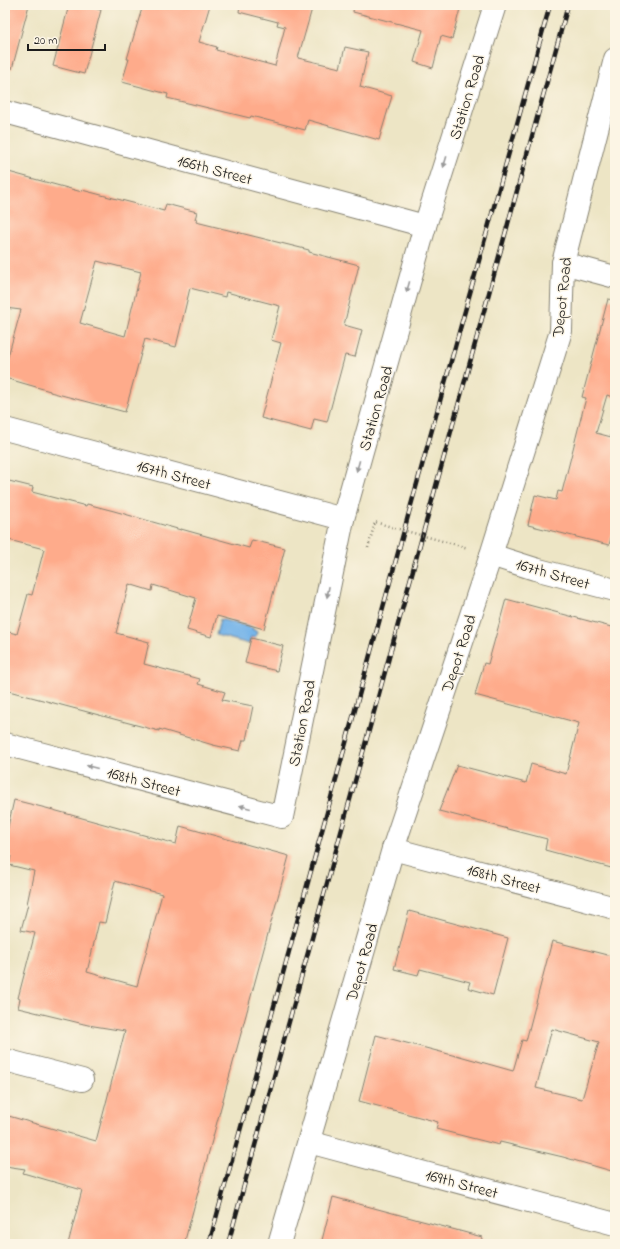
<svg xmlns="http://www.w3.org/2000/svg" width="620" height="1249" viewBox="0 0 620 1249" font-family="'Indie Flower',sans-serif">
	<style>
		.water { fill: #75b4e9; stroke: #486882 }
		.building { fill: #feab8b; fill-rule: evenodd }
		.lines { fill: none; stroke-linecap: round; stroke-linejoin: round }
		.street-casing { stroke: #848070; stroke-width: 24 }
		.path { stroke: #848070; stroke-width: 2.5; stroke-dasharray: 1 3; stroke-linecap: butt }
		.street { stroke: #fff; stroke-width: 22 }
		.rail-casing { stroke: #1c1c1c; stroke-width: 4.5 }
		.rail { stroke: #fcf5e5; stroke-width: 3; stroke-dasharray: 9; stroke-linecap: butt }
		.path-bridge { stroke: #848070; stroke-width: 2.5; stroke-dasharray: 1 3; stroke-linecap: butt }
		.oneway { fill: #999 }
		.labels { text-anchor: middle; stroke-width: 3; stroke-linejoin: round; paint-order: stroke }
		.street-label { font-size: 16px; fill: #1c1c1c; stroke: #fcf5e5 }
	</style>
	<rect width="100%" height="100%" fill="#fcf5e5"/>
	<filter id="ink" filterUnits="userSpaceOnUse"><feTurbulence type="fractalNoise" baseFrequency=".025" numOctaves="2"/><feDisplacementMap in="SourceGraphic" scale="8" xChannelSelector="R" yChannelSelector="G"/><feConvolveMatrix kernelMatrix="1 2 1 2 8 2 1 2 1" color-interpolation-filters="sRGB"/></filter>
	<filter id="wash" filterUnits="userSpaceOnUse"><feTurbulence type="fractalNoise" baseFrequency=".012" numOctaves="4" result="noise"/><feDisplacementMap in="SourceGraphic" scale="16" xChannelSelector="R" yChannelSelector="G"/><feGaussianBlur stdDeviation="0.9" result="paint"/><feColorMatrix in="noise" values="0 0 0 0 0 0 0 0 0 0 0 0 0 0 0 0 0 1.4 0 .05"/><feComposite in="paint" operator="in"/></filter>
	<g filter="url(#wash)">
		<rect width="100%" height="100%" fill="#ede5c5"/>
		<!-- water -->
		<path class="water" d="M220,619l33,9v2l4,1 -2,7 -4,-1 -2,7 -33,-9z"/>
		<g id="blocks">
			<!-- building -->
			<g class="building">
				<path d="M5,5h24l-17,64 -7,-1z"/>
				<path d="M69,5h15l17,5 -17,64 -31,-8z"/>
				<path d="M143,5h67l-11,37 18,5 -1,3 59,16 10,-39 -8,-2 1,-3 -39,-10 1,-7h73l-15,53 42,10 5,-21 23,5 -8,35 32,9 -13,44 -71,-20 -3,10 -54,-14 -1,2 -83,-20 1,-4 -46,-12 7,-23h-2z"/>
				<path d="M354,5h107l-9,34 -11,-3 -8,32 -19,-6 9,-32 -70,-18z"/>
				<path d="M5,171l77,21v-2l82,21 2,-7 31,8 -2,7h2l-1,3 113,28v2l50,13 -15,60 18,5 -7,27 -10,-2 -18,67 -13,-3 -3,12 -50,-13 20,-75 -10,-3 9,-34 -54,-14 -1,5 -35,-9 -14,59 -31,-8 -20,73 -75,-20v-1l-45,-13v-11l16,-57 -16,-2zM97,261l44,11 -16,64 -45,-13z"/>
				<path d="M608,299l7,1v98l-8,-3 -11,38 19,5v86l-6,21 -81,-20 7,-30 21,5 2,-9 4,1 24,-94 -4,-1z"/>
				<path d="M5,480l28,7 -1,5 54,14 1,-2 27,7 67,19v-1l68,19 3,-8 33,8 -21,81 -47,-13 -6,21 -24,-7 9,-32 -43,-13 -1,6 -23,-7 -13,49 33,9 -5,22 56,15 -2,5 27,8 -3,8 31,6 -7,34h-3l-3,11 -27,-6 -54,-16v2l-154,-41v-59l12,3 11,-40 4,1 12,-46 -39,-10z"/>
				<path d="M506,599l109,29v241l-70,-19 2,-11 -108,-28 18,-46 69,18 5,-19 35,10 13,-51 -104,-28 9,-32 4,1z"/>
				<path d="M251,638l32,8 -6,25 -32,-8z"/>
				<path d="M14,800l32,8 130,36 4,-18 109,30 -105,388h-116l14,-54 -59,-17 2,-4 -20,-3v-51l91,26 29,-110 -37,-6 -70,-17 2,-9 -2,-1 17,-65 -14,-3 7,-26h-1l7,-33 -25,-6 2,-9 -6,-2v-14zM115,881l47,13 -25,92 -50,-14 12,-50 6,1z"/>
				<path d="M409,911l99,27 -15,57 -25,-7 2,-6 -50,-13 -2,6 -24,-6z"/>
				<path d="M552,941l63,16v215l-52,-15 -63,-15 -1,3 -63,-16 2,-7 -79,-21 17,-66 80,21v-1l57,16 9,-31 4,1zM552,1029l47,13 -17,57 -46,-11z"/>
				<path d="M333,1197l149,40 -1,7h-160z"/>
			</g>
		</g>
	</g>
	<g filter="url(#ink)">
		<use href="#blocks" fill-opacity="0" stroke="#848070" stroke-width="1"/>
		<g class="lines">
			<defs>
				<g id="street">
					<path d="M5,112l420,114"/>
					<path d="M563,263l52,14"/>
					<path d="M5,429l338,90"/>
					<path d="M491,555l44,14 80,21"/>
					<path d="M5,744l277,73 61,-298 82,-293 70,-221"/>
					<path d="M393,849l222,59"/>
					<path d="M5,1060l77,20"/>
					<path d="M309,1142l306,82"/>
					<path d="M279,1244l114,-395 98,-294 70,-224 2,-68 52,-204"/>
				</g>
			</defs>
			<!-- street casing -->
			<use href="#street" class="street-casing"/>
			<!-- path -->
			<path class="path" d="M368,548l7,-26 20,6"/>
			<!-- street -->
			<use href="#street" class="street"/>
			<defs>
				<g id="rail">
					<path d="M209,1244l199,-728 142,-511"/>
					<path d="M228,1244l340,-1239"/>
				</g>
			</defs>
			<!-- rail casing -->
			<use href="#rail" class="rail-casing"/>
			<!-- rail -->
			<use href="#rail" class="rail"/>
			<!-- path-bridge -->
			<path class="path-bridge" d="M395,528l73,20"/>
		</g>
		<!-- one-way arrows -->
		<defs><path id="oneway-solid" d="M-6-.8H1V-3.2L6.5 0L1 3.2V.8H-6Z"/></defs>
		<g class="oneway">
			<use href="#oneway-solid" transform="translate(445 162) rotate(107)"/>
			<use href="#oneway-solid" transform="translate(408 287) rotate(106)"/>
			<use href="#oneway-solid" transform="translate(358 466) rotate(106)"/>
			<use href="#oneway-solid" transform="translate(328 592) rotate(101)"/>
			<use href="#oneway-solid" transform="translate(92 767) rotate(-165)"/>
			<use href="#oneway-solid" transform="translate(245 807) rotate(-165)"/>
		</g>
	</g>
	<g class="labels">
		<!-- street labels -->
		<g class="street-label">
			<text transform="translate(466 97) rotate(-73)" y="6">Station Road</text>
			<text transform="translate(215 169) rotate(15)" y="6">166th Street</text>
			<text transform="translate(561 297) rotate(-84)" y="6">Depot Road</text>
			<text transform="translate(375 408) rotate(-74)" y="6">Station Road</text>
			<text transform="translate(174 474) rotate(15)" y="6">167th Street</text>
			<text transform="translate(553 573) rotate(16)" y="6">167th Street</text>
			<text transform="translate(458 653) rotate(-72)" y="6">Depot Road</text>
			<text transform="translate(301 723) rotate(-79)" y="6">Station Road</text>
			<text transform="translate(144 781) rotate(15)" y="6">168th Street</text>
			<text transform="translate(504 878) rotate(15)" y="6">168th Street</text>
			<text transform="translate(361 962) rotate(-74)" y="6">Depot Road</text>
			<text transform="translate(462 1183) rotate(15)" y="6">169th Street</text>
		</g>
	</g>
	<!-- margin -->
	<rect width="620" height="1249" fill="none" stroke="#fcf5e5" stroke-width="20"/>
	<!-- scale -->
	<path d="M28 44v6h77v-6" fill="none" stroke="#1c1c1c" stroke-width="2"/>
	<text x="34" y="44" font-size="12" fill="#1c1c1c" stroke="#fcf5e5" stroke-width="3" paint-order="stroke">20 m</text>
</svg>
